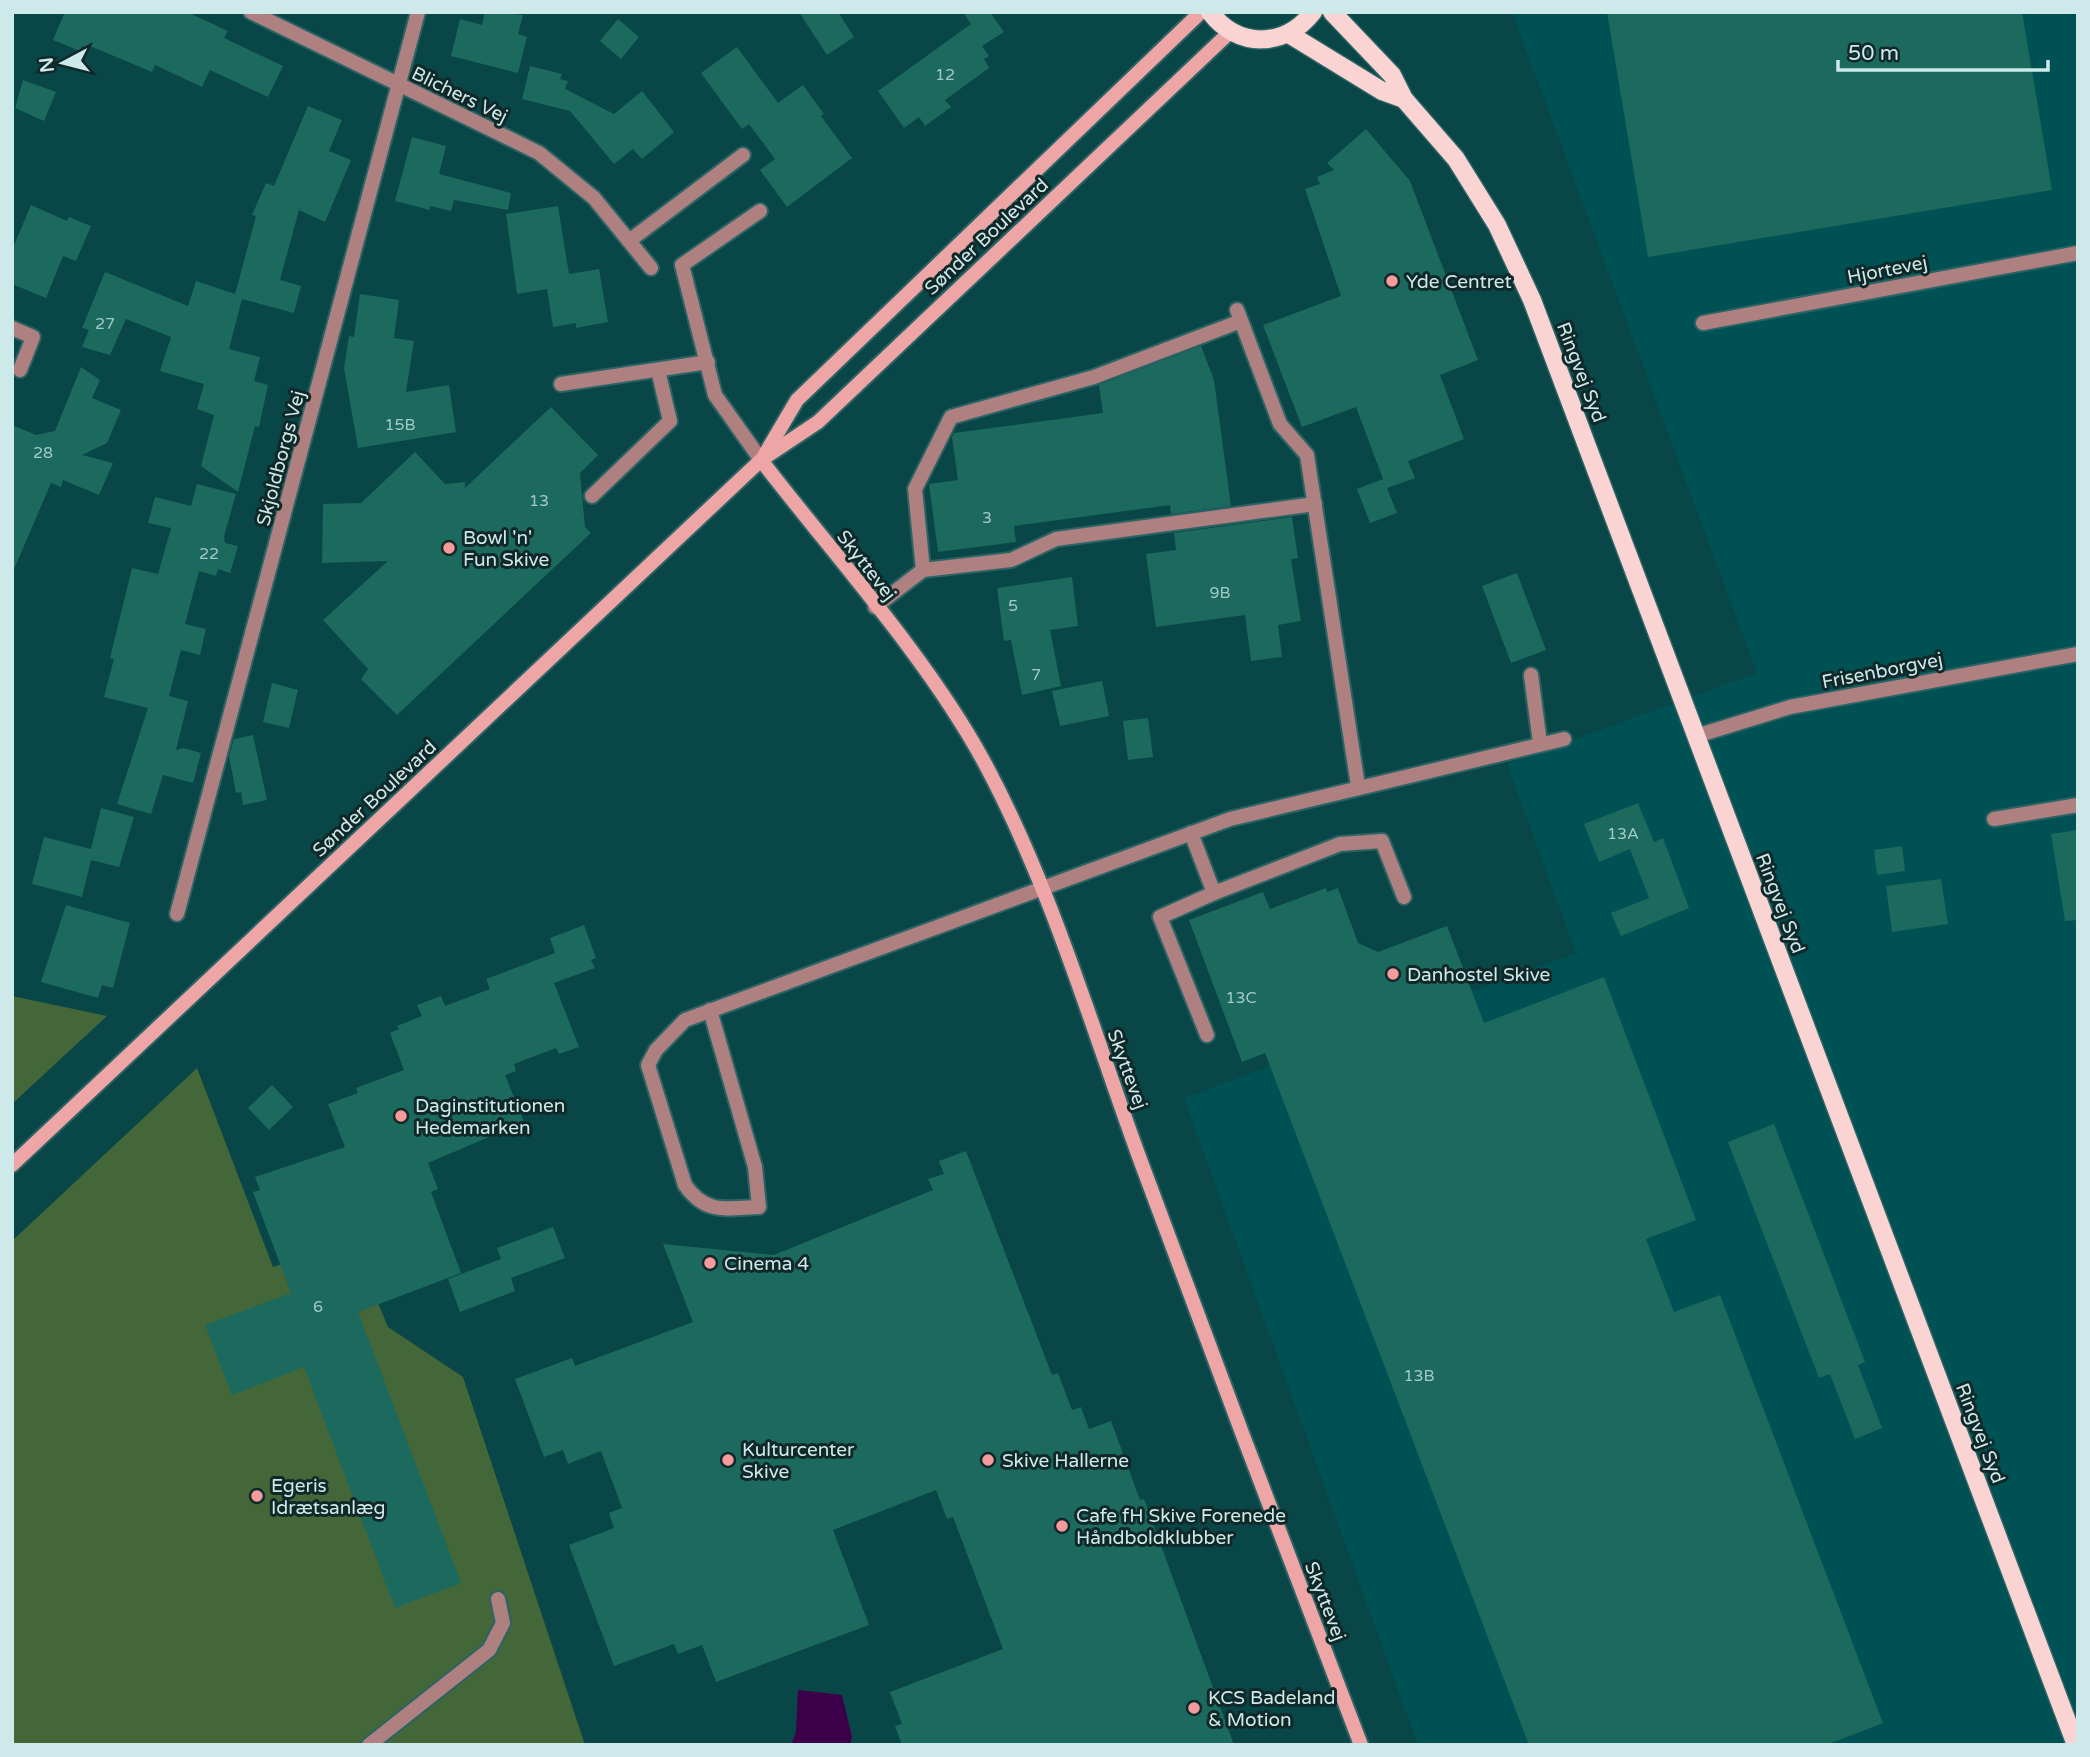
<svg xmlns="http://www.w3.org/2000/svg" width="2090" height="1757" viewBox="0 0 2090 1757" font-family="'Varela Round',sans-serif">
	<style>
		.built { fill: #005154 }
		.green { fill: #436738 }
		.water { fill: #3c004a }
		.building { fill: #1c6a5d }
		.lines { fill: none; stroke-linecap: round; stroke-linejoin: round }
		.lane-casing { stroke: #2c6365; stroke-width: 18 }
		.street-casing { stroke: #2c6365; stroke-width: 18 }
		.secondary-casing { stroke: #2c6365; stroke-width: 18 }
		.primary-casing { stroke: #2c6365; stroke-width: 21 }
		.lane { stroke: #ae8080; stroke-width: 14 }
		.street { stroke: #ae8080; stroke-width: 14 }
		.secondary { stroke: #eea5a5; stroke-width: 14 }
		.primary { stroke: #fad3d3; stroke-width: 18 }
		.poi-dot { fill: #f59b9c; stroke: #112829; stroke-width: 2.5 }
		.labels { text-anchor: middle; stroke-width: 6; stroke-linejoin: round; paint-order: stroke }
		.number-label { font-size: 16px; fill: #a2c9c7 }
		.street-label { font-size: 19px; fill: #cee9ea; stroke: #112829 }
		.poi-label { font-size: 19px; fill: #cee9ea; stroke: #112829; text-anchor: start }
	</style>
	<rect width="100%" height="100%" fill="#084648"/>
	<!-- built -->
	<path class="built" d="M1512,12h566v1733h-660l-234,-647 392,-145 -69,-189 250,-91z"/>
	<!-- green -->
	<g class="green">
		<path d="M12,996l95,20 -95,88z"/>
		<path d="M197,1068l76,199 42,-14 48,14 25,60 75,50 122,368h-573v-504z"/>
	</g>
	<!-- water -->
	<path class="water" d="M798,1690l44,5 10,42 -2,8h-59l5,-13z"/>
	<!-- building -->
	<g class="building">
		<path d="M65,12h122l41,19 -4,7 59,28 -15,31 -58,-27 -8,17 -47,-22 -3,7 -62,-26 -1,2 -7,-2 -2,5 -27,-11z"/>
		<path d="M485,12l38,3 -5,19 9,3 -9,36 -67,-17 9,-37 22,6z"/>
		<path d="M799,12h39l16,25 -27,18z"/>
		<path d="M963,12h27l14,20 -22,14 7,10 -5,3 5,9 -44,32 6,7 -26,19 -6,-9 -15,11 -26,-37 93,-67z"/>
		<path d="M1607,12h415l30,178 -404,67z"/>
		<path d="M618,19l21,18 -18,22 -21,-18z"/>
		<path d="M737,47l41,56 25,-18 21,29 -3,2 31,42 -65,49 -27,-37 15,-11 -26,-35 -7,5 -41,-56z"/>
		<path d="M530,66l32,8 -2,5 8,2 -3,8 49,25 28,-23 32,41 -32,27 -9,-10 -19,15 -44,-53 -48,-12z"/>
		<path d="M23,80l33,12 -12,29 -29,-13z"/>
		<path d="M308,106l34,14 -13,31 22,9 -26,62 -26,-12 -19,70 21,6 -7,27 -52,-14 -13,50 31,8 -6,24 14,4 -9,42 -4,-1 -17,66 -37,-26 13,-51 -17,-6 7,-25 -44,-13 11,-34 -45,-18 -16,36 -28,-8 7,-17 -7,-2 23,-56 83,34 8,-25 39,13 21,-78 -4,-1 14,-32 8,3z"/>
		<path d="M1366,129l44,52 68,179 -38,15 24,64 -56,22 7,17 -28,10 10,25 -27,10 -13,-34 26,-10 -27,-72 -54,20 -39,-102 78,-29 -36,-107 15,-5 -3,-7 17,-7 -7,-7z"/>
		<path d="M412,137l34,9 -7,28 72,19 -3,17 -54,-10 -3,11 -21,-5v4l-35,-9z"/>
		<path d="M31,205l36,16 2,-4 22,9 -15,35 -13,-5 -17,42 -34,-14v-34z"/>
		<path d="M558,206l11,68 30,-5 9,53 -32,6v-5l-23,4 -6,-38 -30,5 -11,-80z"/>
		<path d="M360,294l39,6 -5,38 20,3 -8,51 43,-7 7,47 -98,16 -14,-80 5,-32 5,1z"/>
		<path d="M1201,346l13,34 17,126 -60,8 -1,-9 -156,21 2,16 -78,10 -9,-68 29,-4 -6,-43 2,-4 149,-20 -4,-28z"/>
		<path d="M81,367l19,13 -8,18 29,12 -14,33 -25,12 31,8 -14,32 -36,-15 -2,7 -10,-4 -39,91v-149l24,10 19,-4z"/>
		<path d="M551,407l47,48 -18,18 5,54 6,6 -194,182 -36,-36 7,-10 -45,-49 65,-59 -66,2 1,-59 38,-1 54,-51 30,32 20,-2v6z"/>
		<path d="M197,484l39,10 -12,42 1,7 13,3 -8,27 -12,-4 -2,7 -17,-5 -14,53 21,5 -6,26 -19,-5 -12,46 19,5 -12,49 7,-2 18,5 -8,30 -30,-8 -12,39 -34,-10 31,-96 -44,-11 10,-38 -4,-1 22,-90 26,6 13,-46 -23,-5 7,-26 36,9z"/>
		<path d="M1292,517l6,41 -7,1 10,62 -23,4 4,32 -31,4 -6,-46 -89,12 -10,-73 30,-4 -2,-17z"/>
		<path d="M1517,573l29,77 -35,13 -29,-77z"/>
		<path d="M1072,577l6,49 -28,4 11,56 -39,9 -11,-55 -7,1 -7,-53z"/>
		<path d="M1102,681l7,35 -49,10 -8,-35z"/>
		<path d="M272,683l26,7 -9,38 -26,-6z"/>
		<path d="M1148,718l5,39 -25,3 -5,-39z"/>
		<path d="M253,735l14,65 -24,5 -2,-13 -5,1 -7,-37 5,-17z"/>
		<path d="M1638,803l16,39 9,-4 26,70 -68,28 -10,-23 38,-15 -19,-49 -31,13 -15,-38z"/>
		<path d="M101,808l33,9 -15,50 -28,-7 -9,37 -50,-13 12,-47 47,12z"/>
		<path d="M2078,830v90l-13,1 -14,-87z"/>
		<path d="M1902,846l3,25 -28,4 -3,-25z"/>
		<path d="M1941,879l7,45 -56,8 -6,-46z"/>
		<path d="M1326,888l1,4 11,-4 20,55 20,9 69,-26 37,97 120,-46 92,243 -50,19 28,73 46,-17 163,428 -57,22h-297l-264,-692 -23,9 -53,-142 74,-28 7,17z"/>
		<path d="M66,905l64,18 -17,65 -11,-3 -4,13 -57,-16z"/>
		<path d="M584,925l12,33 -5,2 4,8 -41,15 25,64 -20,7 -3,-6 -42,16 2,7 -11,4 19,47 -96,41 10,26 -7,3 30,81 -103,39 103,271 -66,25 -91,-241 -72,28 -27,-70 86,-32 -38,-101 7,-2 -5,-13 90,-30 -17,-43 30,-11 -2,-5 48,-18 -14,-37 9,-4 -2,-3 25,-10 -5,-11 24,-9 4,10 45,-17 -4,-10 69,-26 -5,-15z"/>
		<path d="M272,1085l21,22 -24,23 -21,-22z"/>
		<path d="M1774,1124l91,238 -7,3 24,63 -27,11 -25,-65 -11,4 -91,-236z"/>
		<path d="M966,1151l86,224 6,-2 14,37 9,-3 8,22 22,-8 29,79 4,-1 90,246h-332l-7,-19 7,-2 -12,-32 113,-43 -50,-132 -6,2 -11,-29 -103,40 36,95 -153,57 -14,-37 -24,9 -4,-10 -60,22 -45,-121 45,-17 -5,-15 13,-5 -21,-57 -33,13 -5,-14 -19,7 -29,-78 57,-21 3,8 118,-44 -30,-78 111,11 159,-65 -5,-11 16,-5 -5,-13z"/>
		<path d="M553,1227l12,31 -54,20 4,13 -55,21 -12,-33 53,-20 -4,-11z"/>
	</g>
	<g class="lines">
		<defs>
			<g id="lane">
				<path d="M760,211l-78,54 33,130 46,65"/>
				<path d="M1237,310l43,114 27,31 51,331"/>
				<path d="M561,384l147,-22"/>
				<path d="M592,496l78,-75 -12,-51"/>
				<path d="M923,570l-8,-81 36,-72 143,-40 147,-56"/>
				<path d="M875,607l48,-37 88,-10 45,-21 259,-35"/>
				<path d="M1531,675l9,68"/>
				<path d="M1994,819l84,-14"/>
				<path d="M1191,833l23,60 -54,24 47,118"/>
				<path d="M1214,893l126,-49 42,-3 22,56"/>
				<path d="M710,1010l45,157 4,40c-33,1 -53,8 -74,-22l-37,-120 8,-15 29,-30 545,-201 334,-80"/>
				<path d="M369,1745l120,-95 14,-27 -5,-24"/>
			</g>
			<g id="street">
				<path d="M251,12l288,141 55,45 57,70"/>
				<path d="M629,241l114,-86"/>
				<path d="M1703,323l375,-70"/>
				<path d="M12,328l21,9 -13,33"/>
				<path d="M1696,736l94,-29 288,-53"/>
				<path d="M177,914l241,-902"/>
			</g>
			<g id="secondary">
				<path d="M764,456l33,-56 404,-388"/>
				<path d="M761,460c73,95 165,196 222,300 67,124 107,262 155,394 73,198 147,394 223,591"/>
				<path d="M12,1165l749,-705 57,-38 412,-390"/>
			</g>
			<g id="primary">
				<path d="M1210,12c28,37 75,36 103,0"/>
				<path d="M1332,12l60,63 12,24 52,60 41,66 35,75 544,1445"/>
				<path d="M1289,34l93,57 22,8"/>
			</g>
		</defs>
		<!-- lane casing -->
		<use href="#lane" class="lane-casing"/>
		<!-- street casing -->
		<use href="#street" class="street-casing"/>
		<!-- secondary casing -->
		<use href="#secondary" class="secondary-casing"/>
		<!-- primary casing -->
		<use href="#primary" class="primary-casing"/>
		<!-- lane -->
		<use href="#lane" class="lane"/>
		<!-- street -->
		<use href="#street" class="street"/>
		<!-- secondary -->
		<use href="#secondary" class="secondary"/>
		<!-- primary -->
		<use href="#primary" class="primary"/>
	</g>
	<!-- markers -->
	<g class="poi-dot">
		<circle cx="1392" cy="281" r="7"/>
		<circle cx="449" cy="548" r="7"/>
		<circle cx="1393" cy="974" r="7"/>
		<circle cx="401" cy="1116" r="7"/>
		<circle cx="710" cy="1263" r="7"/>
		<circle cx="728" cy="1460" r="7"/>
		<circle cx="988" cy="1460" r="7"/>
		<circle cx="257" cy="1496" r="7"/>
		<circle cx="1062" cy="1526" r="7"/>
		<circle cx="1194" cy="1708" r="7"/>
	</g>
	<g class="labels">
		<!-- number labels -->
		<g class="number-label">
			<text x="945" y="80">12</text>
			<text x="105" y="329">27</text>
			<text x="400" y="430">15B</text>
			<text x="43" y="458">28</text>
			<text x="539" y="506">13</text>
			<text x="987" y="523">3</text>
			<text x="209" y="559">22</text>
			<text x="1220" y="598">9B</text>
			<text x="1013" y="611">5</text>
			<text x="1036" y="680">7</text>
			<text x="1623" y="839">13A</text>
			<text x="1241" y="1003">13C</text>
			<text x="318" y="1312">6</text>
			<text x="1419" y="1381">13B</text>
		</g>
		<!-- street labels -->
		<g class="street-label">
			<text transform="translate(460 94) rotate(26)" y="7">Blichers Vej</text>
			<text transform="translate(986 236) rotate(-43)" y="7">Sønder Boulevard</text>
			<text transform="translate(1887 269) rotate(-11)" y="7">Hjortevej</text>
			<text transform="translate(1582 372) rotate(69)" y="7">Ringvej Syd</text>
			<text transform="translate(280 458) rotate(-75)" y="7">Skjoldborgs Vej</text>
			<text transform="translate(867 565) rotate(52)" y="7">Skyttevej</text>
			<text transform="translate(1882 670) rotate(-11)" y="7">Frisenborgvej</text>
			<text transform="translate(374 798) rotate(-43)" y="7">Sønder Boulevard</text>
			<text transform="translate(1781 903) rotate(69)" y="7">Ringvej Syd</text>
			<text transform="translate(1128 1069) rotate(70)" y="7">Skyttevej</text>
			<text transform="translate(1981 1433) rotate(69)" y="7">Ringvej Syd</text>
			<text transform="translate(1326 1601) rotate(69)" y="7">Skyttevej</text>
		</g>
		<!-- poi labels -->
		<g class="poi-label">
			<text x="1406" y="288">Yde Centret</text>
			<text x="463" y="544">Bowl 'n'<tspan x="463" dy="22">Fun Skive</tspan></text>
			<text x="1407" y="981">Danhostel Skive</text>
			<text x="415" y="1112">Daginstitutionen<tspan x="415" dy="22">Hedemarken</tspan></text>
			<text x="724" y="1270">Cinema 4</text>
			<text x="742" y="1456">Kulturcenter<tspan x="742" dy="22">Skive</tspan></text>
			<text x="1002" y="1467">Skive Hallerne</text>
			<text x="271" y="1492">Egeris<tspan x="271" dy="22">Idrætsanlæg</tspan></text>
			<text x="1076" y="1522">Cafe fH Skive Forenede<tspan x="1076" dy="22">Håndboldklubber</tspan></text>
			<text x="1208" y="1704">KCS Badeland<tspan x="1208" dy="22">&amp; Motion</tspan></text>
		</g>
	</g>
	<!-- border -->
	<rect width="2090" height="1757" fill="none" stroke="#cee9ea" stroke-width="28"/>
	<!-- north arrow -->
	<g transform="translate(63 63) rotate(263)" stroke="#112829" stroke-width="5" paint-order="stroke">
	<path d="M0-5L12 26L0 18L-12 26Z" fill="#cee9ea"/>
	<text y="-10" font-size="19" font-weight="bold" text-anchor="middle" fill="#cee9ea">N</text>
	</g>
	<!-- scale -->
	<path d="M1838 60v10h210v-10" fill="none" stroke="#cee9ea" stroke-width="3.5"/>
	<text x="1848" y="60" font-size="21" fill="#cee9ea" stroke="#112829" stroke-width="5" paint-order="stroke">50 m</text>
</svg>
